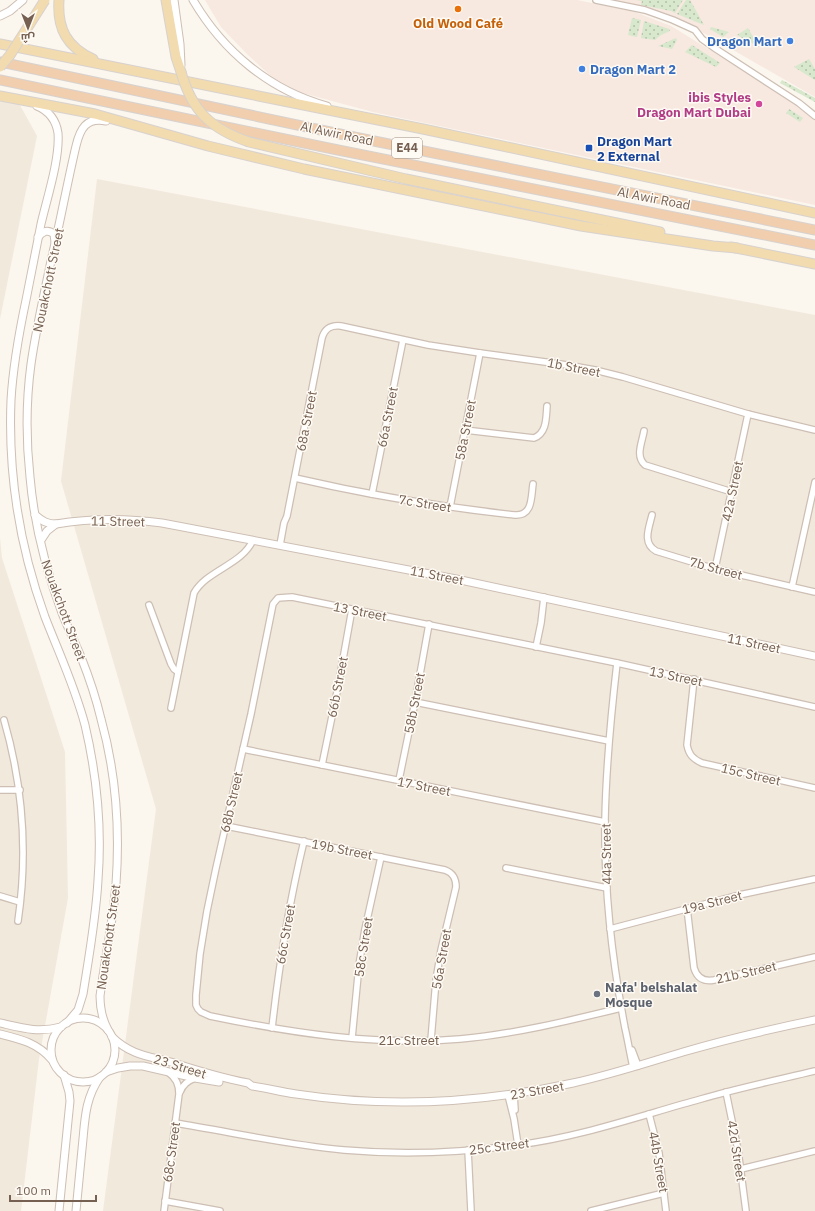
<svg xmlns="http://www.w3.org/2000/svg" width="815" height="1211" viewBox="0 0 815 1211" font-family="'IBM Plex Sans',Cairo,sans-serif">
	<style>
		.residential { fill: #f2e9dd }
		.commercial { fill: #f7e8e0 }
		.garden { fill: url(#garden-dots) }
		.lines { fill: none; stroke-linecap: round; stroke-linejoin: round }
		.minor-casing { stroke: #cdbfb4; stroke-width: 8 }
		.tertiary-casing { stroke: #cdbfb4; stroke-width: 9 }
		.primary-casing { stroke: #d8d2cf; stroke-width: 11 }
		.trunk-casing { stroke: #d8d2cf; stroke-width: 11 }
		.minor { stroke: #fff; stroke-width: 5.5 }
		.tertiary { stroke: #fff; stroke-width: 7 }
		.primary { stroke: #f1dbaf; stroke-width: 9 }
		.trunk { stroke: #f0ceae; stroke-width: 9 }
		.primary-bridge-casing { stroke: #d8d2cf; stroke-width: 11; stroke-linecap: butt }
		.primary-bridge { stroke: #f1dbaf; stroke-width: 9 }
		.food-dot { fill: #e8710a; stroke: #fefaf4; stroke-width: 1.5 }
		.shop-dot { fill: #3f7fe0; stroke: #fefaf4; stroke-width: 1.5 }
		.hotel-dot { fill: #d1479c; stroke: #fefaf4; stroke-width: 1.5 }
		.transit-dot { fill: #1a4fb4; stroke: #fefaf4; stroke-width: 1.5 }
		.worship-dot { fill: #6b7280; stroke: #fefaf4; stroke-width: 1.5 }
		.labels { text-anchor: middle; stroke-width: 3; stroke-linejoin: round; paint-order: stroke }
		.shield { fill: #fefaf4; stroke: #9e8e83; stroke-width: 1 }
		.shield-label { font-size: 12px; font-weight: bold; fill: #756052 }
		.food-label { font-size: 13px; font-weight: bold; fill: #c56008; stroke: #fefaf4 }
		.shop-label { font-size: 13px; font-weight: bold; fill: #366cbe; stroke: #fefaf4; text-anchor: end }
		.hotel-label { font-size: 13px; font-weight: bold; fill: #b23c85; stroke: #fefaf4; text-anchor: end }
		.street-label { font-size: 13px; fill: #756052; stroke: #fefaf4 }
		.transit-label { font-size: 13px; font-weight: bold; fill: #164399; stroke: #fefaf4; text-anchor: start }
		.worship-label { font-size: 13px; font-weight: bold; fill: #5b616d; stroke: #fefaf4; text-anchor: start }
	</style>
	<defs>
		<pattern id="garden-dots" width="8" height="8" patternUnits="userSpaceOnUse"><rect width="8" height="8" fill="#d7e8cd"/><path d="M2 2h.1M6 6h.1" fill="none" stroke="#b3bfa9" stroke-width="1.8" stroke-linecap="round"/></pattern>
	</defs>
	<rect width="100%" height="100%" fill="#fbf6ee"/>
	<!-- residential -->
	<g class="residential">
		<path d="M0,95l16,3 21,38 -37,183z"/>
		<path d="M97,179l718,136v896h-712l53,-402 -95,-328z"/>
		<path d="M0,538l2,20 63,194 3,146 -29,161 -18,152h-21z"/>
	</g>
	<!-- commercial -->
	<g class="commercial">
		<path d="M205,0h372l58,12 36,14 144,89v90l-442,-93 -74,-20 -27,-15 -25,-23 -26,-27z"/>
		<path d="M612,0h203v97l-139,-80 -27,-9z"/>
	</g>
	<!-- garden -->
	<g class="garden">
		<path d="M636,0h47l-8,13 -4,-2 -30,-6 1,-4z"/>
		<path d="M686,0h4l14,25 -27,-11z"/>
		<path d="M632,18l9,2 -4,17 -9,-2z"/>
		<path d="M644,21l25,8 1,2 -9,4 -6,5 -14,-2z"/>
		<path d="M711,27l18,5 -6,5 -13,-8z"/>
		<path d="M748,28l11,19 -22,-12z"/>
		<path d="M676,38l1,2 -5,9 -14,-3z"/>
		<path d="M692,45l28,18 -4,4 -31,-15z"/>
		<path d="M809,59l6,10v11l-21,-13z"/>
		<path d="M782,80l33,18v4l-35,-19z"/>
		<path d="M789,109l14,9 -3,4 -14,-9z"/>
	</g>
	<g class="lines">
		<defs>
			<g id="minor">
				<path d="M596,0l49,10 28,10 22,10 7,9 14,10 83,54 16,13"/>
				<path d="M465,430l69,8c13,-5 12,-20 13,-32"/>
				<path d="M644,431c-2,12 -9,25 1,34l87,27"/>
				<path d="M295,478c73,17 146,29 220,37 18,1 16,-18 18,-31"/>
				<path d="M372,494l31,-154"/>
				<path d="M450,507l30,-154"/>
				<path d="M652,515c-3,13 -10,28 4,36l59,18 100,23"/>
				<path d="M280,545l4,-22 3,-7 35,-178c3,-10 9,-13 19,-12l87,19 52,8 87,12 28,5 28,7 125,37 67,16"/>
				<path d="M715,569l33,-155"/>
				<path d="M792,587l23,-105"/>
				<path d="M149,605l22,59 3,5 4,3"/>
				<path d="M536,647l5,-24 3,-26"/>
				<path d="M617,663c-6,52 -11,105 -12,157 -1,71 7,140 20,208 3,13 5,26 8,39"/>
				<path d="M694,679l-7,66c2,10 6,14 15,18l113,25"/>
				<path d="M415,702l194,39"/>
				<path d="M171,708l23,-115c13,-23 48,-28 59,-53"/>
				<path d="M4,720c19,66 24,133 14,201"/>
				<path d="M243,749l362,73"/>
				<path d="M322,765l16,-78 14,-78"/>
				<path d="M399,780l16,-78 14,-78"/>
				<path d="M0,790h20"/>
				<path d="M226,826l219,44c8,3 11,8 11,17l-15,63 -5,30 -5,60"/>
				<path d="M506,868l101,20"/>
				<path d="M0,896l20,6"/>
				<path d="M687,908l7,60c3,10 10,14 20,12l101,-23"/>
				<path d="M610,929l129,-34 76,-16"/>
				<path d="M621,1008c-53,13 -106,26 -161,31 -84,7 -168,-6 -250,-23l-9,-4 -3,-3 -2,-4v-10l4,-41 7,-43 9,-43 35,-154 22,-110 5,-6 14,-1 325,66 198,44"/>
				<path d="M272,1028c7,-63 17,-125 32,-187"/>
				<path d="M352,1038l7,-73 6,-36 16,-72"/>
				<path d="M632,1050l6,16"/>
				<path d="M180,1092c3,-8 8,-11 15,-14"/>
				<path d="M726,1092l12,58 8,61"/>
				<path d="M514,1094l1,16"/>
				<path d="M508,1095l6,24 4,26"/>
				<path d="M649,1114l10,39 7,58"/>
				<path d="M175,1123c56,9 112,22 169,27 57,5 115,3 173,-5 63,-8 122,-29 184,-46 37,-11 76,-19 114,-28"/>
				<path d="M468,1150l3,61"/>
				<path d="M741,1169l74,-18"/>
				<path d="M165,1201l55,10"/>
				<path d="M164,1211l15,-117c0,-10 -3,-16 -11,-22"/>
				<path d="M591,1211l73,-18"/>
			</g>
			<g id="tertiary">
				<path d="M174,0l6,44 1,21"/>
				<path d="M193,0c30,51 76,90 134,106"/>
				<path d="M0,16l10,-5 13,-11"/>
				<path d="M37,106c12,5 19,14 21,27 2,26 -11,65 -17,91 -5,25 -10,51 -15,76 -7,33 -13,66 -15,100 -3,74 9,148 34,217 14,36 30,70 40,108 12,51 17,103 13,155 -2,38 -9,76 -15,114l-5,16 -11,13"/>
				<path d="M106,121c-20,-4 -26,8 -30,25 -9,38 -16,77 -25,115 -7,34 -15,68 -20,103 -5,37 -5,76 -1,113 4,46 16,93 32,136 6,15 13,29 19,44 8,20 15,41 20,62 15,54 19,110 15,165 -3,37 -11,75 -16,112 0,13 2,23 8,34"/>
				<path d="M38,237c5,-6 10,-8 16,-3l1,8"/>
				<path d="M35,515c7,6 12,9 21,9 36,-6 69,-6 106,-1l294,56 359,77"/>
				<path d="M41,540l6,-9 9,-7"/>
				<circle cx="83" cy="1050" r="32"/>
				<path d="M0,1023c22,5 38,10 61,4"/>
				<path d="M0,1034c20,5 38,9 52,26"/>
				<path d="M112,1037c20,19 37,19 62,26 25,8 48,15 74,20l4,3c15,2 29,6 44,8 92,14 186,9 277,-11 37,-8 73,-20 110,-31 44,-13 88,-23 132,-32"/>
				<path d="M106,1072l12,-4 12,-2h13l52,12 24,4"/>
				<path d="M59,1211l11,-110 -1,-9 -5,-17"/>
				<path d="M76,1211c2,-21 4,-42 6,-62 3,-27 2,-49 18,-72"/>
			</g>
			<g id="primary">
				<path d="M59,0c-2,29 8,47 34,59"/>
				<path d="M166,0l10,57 5,15"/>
				<path d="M0,44l423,85 392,84"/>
				<path d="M0,96l95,18 113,32 96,23 277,57 132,20 24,2"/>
				<path d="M249,142l157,37 254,53"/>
				<path d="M731,247l84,17"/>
			</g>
			<g id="trunk">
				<path d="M0,62l354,75 461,93"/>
				<path d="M0,80l338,70 477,95"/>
			</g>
		</defs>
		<!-- minor casing -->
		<use href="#minor" class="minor-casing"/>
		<!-- tertiary casing -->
		<use href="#tertiary" class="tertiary-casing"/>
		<!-- primary casing -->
		<use href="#primary" class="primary-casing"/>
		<!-- trunk casing -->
		<use href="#trunk" class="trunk-casing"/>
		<!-- minor -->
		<use href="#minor" class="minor"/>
		<!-- tertiary -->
		<use href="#tertiary" class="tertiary"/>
		<!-- primary -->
		<use href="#primary" class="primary"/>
		<!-- trunk -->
		<use href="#trunk" class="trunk"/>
		<defs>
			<g id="primary-bridge">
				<path d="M0,67l10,-12 35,-55"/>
				<path d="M181,72c11,39 30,57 68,70"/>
			</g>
		</defs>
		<!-- primary-bridge casing -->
		<use href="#primary-bridge" class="primary-bridge-casing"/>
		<!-- primary-bridge -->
		<use href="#primary-bridge" class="primary-bridge"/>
	</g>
	<!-- markers -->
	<circle class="food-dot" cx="458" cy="9" r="4"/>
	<g class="shop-dot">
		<circle cx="790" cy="41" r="4"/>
		<circle cx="582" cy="69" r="4"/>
	</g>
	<circle class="hotel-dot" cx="759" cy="104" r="4"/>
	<rect class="transit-dot" x="585" y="144" width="8" height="8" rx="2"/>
	<circle class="worship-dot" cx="597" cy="994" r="4"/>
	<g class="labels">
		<!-- shield labels -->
		<rect class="shield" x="392" y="138" width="30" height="20" rx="3"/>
		<g class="shield-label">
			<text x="407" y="152">E44</text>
		</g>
		<!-- food labels -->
		<g class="food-label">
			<text x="458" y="28">Old Wood Café</text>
		</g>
		<!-- shop labels -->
		<g class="shop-label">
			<text x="782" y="46">Dragon Mart</text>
			<text x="590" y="74" text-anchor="start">Dragon Mart 2</text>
		</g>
		<!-- hotel labels -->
		<g class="hotel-label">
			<text x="751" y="102">ibis Styles<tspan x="751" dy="15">Dragon Mart Dubai</tspan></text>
		</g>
		<!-- street labels -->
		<g class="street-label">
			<text transform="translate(337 133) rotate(12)" y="5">Al Awir Road</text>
			<text transform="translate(654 198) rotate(11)" y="5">Al Awir Road</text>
			<text transform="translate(48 280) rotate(-78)" y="5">Nouakchott Street</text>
			<text transform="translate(574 367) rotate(11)" y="5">1b Street</text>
			<text transform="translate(387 417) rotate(-79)" y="5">66a Street</text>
			<text transform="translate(306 421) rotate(-79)" y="5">68a Street</text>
			<text transform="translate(465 430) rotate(-79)" y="5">58a Street</text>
			<text transform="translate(732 491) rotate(-78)" y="5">42a Street</text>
			<text transform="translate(425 503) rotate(9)" y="5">7c Street</text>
			<text transform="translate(118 521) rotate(1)" y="5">11 Street</text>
			<text transform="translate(716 568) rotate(15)" y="5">7b Street</text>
			<text transform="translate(437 575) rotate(11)" y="5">11 Street</text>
			<text transform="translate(64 610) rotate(70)" y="5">Nouakchott Street</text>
			<text transform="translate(360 611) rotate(11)" y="5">13 Street</text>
			<text transform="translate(754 643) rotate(12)" y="5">11 Street</text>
			<text transform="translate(676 676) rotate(12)" y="5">13 Street</text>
			<text transform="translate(337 687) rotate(-79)" y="5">66b Street</text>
			<text transform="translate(414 703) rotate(-79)" y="5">58b Street</text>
			<text transform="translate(751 774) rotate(13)" y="5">15c Street</text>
			<text transform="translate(424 786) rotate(11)" y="5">17 Street</text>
			<text transform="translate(231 802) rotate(-77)" y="5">68b Street</text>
			<text transform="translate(342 849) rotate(11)" y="5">19b Street</text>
			<text transform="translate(606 854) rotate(-91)" y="5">44a Street</text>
			<text transform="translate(712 902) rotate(-14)" y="5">19a Street</text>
			<text transform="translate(285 934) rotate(-80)" y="5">66c Street</text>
			<text transform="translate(108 937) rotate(-82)" y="5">Nouakchott Street</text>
			<text transform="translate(363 947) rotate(-81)" y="5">58c Street</text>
			<text transform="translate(441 959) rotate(-80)" y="5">56a Street</text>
			<text transform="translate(746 972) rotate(-13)" y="5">21b Street</text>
			<text x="409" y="1045">21c Street</text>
			<text transform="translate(180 1066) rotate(17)" y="5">23 Street</text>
			<text transform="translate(537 1090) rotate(-10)" y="5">23 Street</text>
			<text transform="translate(499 1146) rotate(-7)" y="5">25c Street</text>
			<text transform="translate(737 1151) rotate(81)" y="5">42d Street</text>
			<text transform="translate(171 1152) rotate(-82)" y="5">68c Street</text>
			<text transform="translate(659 1162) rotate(80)" y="5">44b Street</text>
		</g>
		<!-- transit labels -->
		<g class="transit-label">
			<text x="597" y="146">Dragon Mart<tspan x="597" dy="15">2 External</tspan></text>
		</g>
		<!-- worship labels -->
		<g class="worship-label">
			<text x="605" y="992">Nafa' belshalat<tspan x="605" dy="15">Mosque</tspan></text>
		</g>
	</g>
	<!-- north arrow -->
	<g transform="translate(28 28) rotate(180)" stroke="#fefaf4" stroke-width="3" paint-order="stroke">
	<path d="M0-3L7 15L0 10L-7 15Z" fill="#756052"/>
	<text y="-6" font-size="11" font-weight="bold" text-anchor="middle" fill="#756052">ش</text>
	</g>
	<!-- scale -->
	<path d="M10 1195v6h86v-6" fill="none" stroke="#756052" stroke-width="2"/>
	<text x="16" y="1195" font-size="12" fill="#756052" stroke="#fefaf4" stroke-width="3" paint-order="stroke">100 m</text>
</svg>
